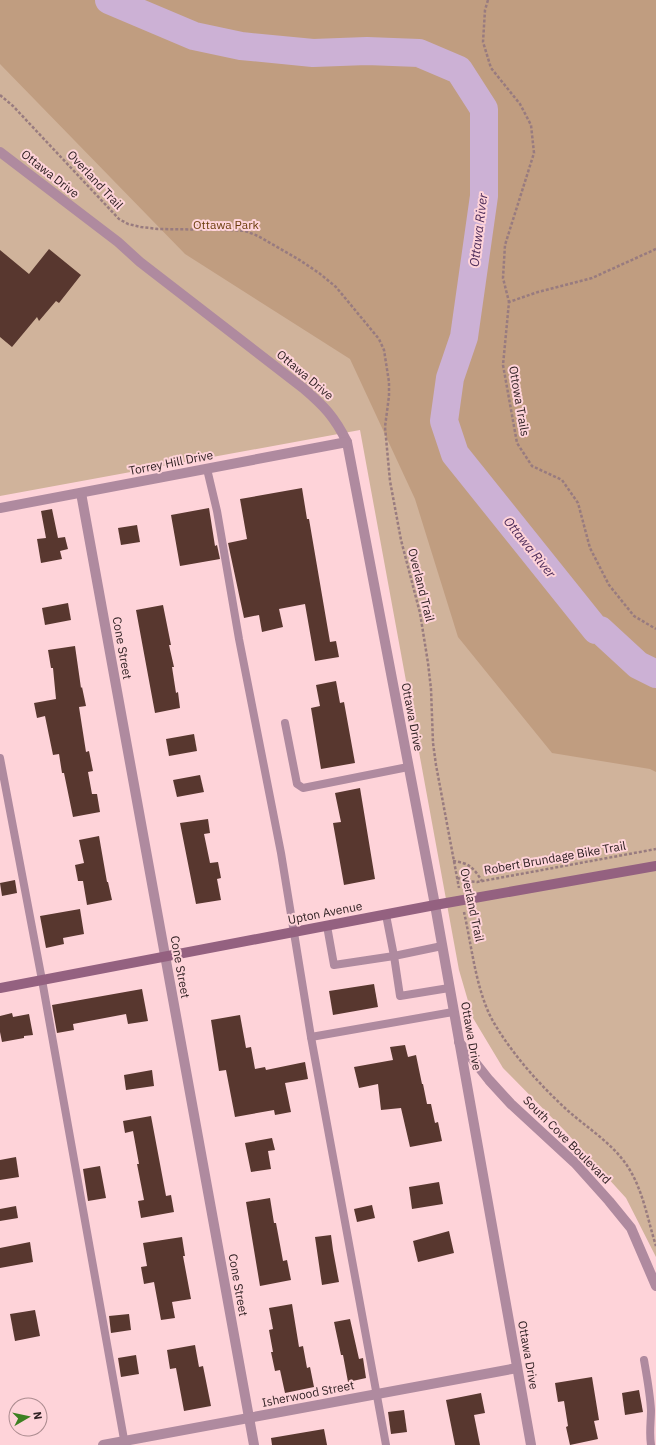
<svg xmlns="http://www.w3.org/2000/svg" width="656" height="1445" viewBox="0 0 656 1445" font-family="'IBM Plex Sans',sans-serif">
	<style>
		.green { fill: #d0b39b }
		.forest { fill: #c09d80 }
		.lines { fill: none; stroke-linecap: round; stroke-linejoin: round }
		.river { stroke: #ccb1d5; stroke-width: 28 }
		.building { fill: #58372f }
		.path { stroke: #987b7f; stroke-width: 2.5; stroke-dasharray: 3 2; stroke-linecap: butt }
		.lane { stroke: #af8a9f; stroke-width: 8 }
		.street { stroke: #af8a9f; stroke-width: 10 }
		.secondary { stroke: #946180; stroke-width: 10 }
		.labels { text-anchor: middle; stroke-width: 4; stroke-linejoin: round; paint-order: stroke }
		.street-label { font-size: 12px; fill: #302123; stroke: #fed3d9 }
		.park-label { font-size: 12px; fill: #6b3d0c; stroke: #fed3d9 }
		.water-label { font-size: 13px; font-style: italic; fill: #4c2a58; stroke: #fed3d9 }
	</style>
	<rect width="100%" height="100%" fill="#fed3d9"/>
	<!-- green -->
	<path class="green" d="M0,0h656v1257l-30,-59 -61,-67 -62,-63 -30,-50 -14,-48 -99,-540 -360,66z"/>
	<!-- forest -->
	<path class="forest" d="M0,0h656v772l-6,-3 -98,-16 -94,-116 -43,-138 -65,-140 -165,-105 -185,-190z"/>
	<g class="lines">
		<!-- river -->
		<path class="river" d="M109,0l85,36 47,10 72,7 54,-2 52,2 40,17 25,39v87l-20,141 -14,41 -6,43 11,33 141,176h4l38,35 18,9"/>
	</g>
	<!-- building -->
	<g class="building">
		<path d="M49,249l32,26 -22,28 -3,-2 -17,20 -2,-4 -25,30 -12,-10v-87l29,24z"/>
		<path d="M302,488l5,31h2l21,123 6,-1 3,16 -24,4 -10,-57 -26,5 4,18 -21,5 -3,-17 -15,3 -16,-75 19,-4 -7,-40z"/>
		<path d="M209,508l6,38 2,-1 3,14 -40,7 -9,-51z"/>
		<path d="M52,509l6,29 7,-1 3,12 -8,2 2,8 -21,4 -4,-24 9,-1 -5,-27z"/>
		<path d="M137,525l3,17 -19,3 -3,-17z"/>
		<path d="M68,603l3,17 -26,5 -3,-17z"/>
		<path d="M163,605l8,40h-2l5,22h-2l4,26 2,-1 2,16 -25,5 -19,-103z"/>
		<path d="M75,646l6,42 1,-1 4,19 -7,1 7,45 3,-1 4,20 -5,1 4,22h5l3,18 -27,5 -9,-44h-2l-3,-19 -6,1 -8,-39 -8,2 -3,-15 22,-4 -3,-31h-2l-3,-18z"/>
		<path d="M336,681l4,22 4,-1 11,61 -34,6 -10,-61 9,-2 -4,-21z"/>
		<path d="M194,734l3,17 -28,5 -3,-17z"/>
		<path d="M200,775l4,17 -27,5 -4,-17z"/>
		<path d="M360,788l15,91 -31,6 -11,-62 8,-1 -6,-29z"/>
		<path d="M208,819l2,14 -6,1 6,29 8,-1 3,16 -4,1 4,21 -25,4 -16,-81z"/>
		<path d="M99,836l8,46h1l4,18 -25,5 -4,-24h-5l-3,-16 9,-2 -5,-23z"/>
		<path d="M15,880l2,13 -15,3 -2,-13z"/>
		<path d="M80,909l4,25 -21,4 1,6 -18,4 -6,-32z"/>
		<path d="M374,984l4,23 -45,8 -4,-24z"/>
		<path d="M142,989l6,32 -20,3 -2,-10 -53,10 1,6 -17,3 -5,-28z"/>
		<path d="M12,1013l1,4 16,-3 4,21 -9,1v2l-22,4 -2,-10v-16z"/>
		<path d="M240,1015l6,33 5,-1 4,22 10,-2 1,3 39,-8 3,17 -23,4 6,29 -16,3 -1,-5 -39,7 -9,-47 -7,1 -8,-51z"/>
		<path d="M405,1045l3,12 8,-2 6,29h1l4,20h4l4,19 3,-1 4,19 -32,6 -9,-39 -20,2 -3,-26 -19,4 -5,-21 39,-7 -3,-13z"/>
		<path d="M152,1070l2,16 -28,4 -2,-15z"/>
		<path d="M151,1116l15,80 5,-1 3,17 -33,6 -3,-17 6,-1 -7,-36h2l-6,-33 -8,2 -2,-12z"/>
		<path d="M272,1138l3,12 -7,1 3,18 -20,3 -6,-29z"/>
		<path d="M16,1157l3,20 -19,3v-20z"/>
		<path d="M100,1166l6,32 -18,3 -5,-32z"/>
		<path d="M439,1182l4,22 -31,5 -3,-22z"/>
		<path d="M270,1198l4,25h2l7,38 4,-1 4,20 -31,6 -14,-84z"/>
		<path d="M372,1205l3,13 -18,4 -3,-13z"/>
		<path d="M16,1206l2,12 -18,3v-12z"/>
		<path d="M449,1231l5,22 -36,9 -5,-21z"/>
		<path d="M331,1235l2,15 6,32 -17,3 -7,-48z"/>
		<path d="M182,1237l3,19h-2l8,43 -19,3 3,16 -14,2 -7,-38 -10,2 -3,-17 6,-1 -4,-23z"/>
		<path d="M30,1242l3,20 -33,6v-20z"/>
		<path d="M292,1304l7,43 4,-1 4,22 3,-1 4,20 -29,6 -5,-23 -5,1 -4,-19h2l-4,-22 4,-1 -4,-21z"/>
		<path d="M35,1310l5,26 -25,5 -5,-27z"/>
		<path d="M129,1314l2,16 -20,3 -2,-17z"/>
		<path d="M350,1319l9,40 4,-1 3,20 -18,4 -5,-27h-2l-7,-33z"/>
		<path d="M195,1345l4,22 4,-1 8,40 -27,5 -8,-43 -6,1 -3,-19z"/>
		<path d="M136,1355l3,19 -18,3 -3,-19z"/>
		<path d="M592,1377l7,43 -5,1 4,18 -28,6 -4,-18 2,-1 -4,-25 -6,1 -3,-19z"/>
		<path d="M639,1390l4,22 -18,3 -3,-22z"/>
		<path d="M481,1393l4,20 -11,2 6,30h-25l-9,-45z"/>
		<path d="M404,1410l3,22 -16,2 -3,-22z"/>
		<path d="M324,1429l3,16h-55l-1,-7z"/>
	</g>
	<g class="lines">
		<!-- path -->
		<g class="path">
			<path d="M488,0l-3,10 -2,32 8,26 29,36 11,21 3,28 -29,92 -2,33 6,24"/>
			<path d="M0,95l13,11 106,113 9,5 13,3 17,2 73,1 14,1 13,5 40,23 21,14 17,14 43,52 5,11 5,32v14l-4,31 5,54 11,59 19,73 8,50 3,26 2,54 3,22 23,123"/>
			<path d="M656,249l-64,29 -54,14 -29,10 -6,63 14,78 15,23 30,14 16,23 12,45 19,37 25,31 22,13"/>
			<path d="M453,861c16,2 20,6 29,20"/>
			<path d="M457,878l11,3 9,1 179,-33"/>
			<path d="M464,912c8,35 12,80 30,111 19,32 45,61 72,86 22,20 50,36 65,63 13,23 17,49 25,74"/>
		</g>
		<!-- lane -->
		<g class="lane">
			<path d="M207,469l10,42 22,128 42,214 30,184 75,408"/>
			<path d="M285,723l12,61 6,4 105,-21"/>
			<path d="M0,758l42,222 83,465"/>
			<path d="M327,926l7,39 60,-9 -8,-41"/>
			<path d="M442,946l-48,10 6,40 49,-8"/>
			<path d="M311,1037l142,-25"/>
			<path d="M644,1360c3,17 6,33 7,50 0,12 -2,23 0,35"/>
		</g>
		<!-- street -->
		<g class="street">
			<path d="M0,152l118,90 22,20 163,126c21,18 31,28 44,54l88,463 96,540"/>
			<path d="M81,493l173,952"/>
			<path d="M0,508l347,-66"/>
			<path d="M459,1042l30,38 22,24 64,59 34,38 22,27 25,58"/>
			<path d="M103,1445l414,-77"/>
		</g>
		<!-- secondary -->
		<path class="secondary" d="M0,988l435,-83 221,-39"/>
	</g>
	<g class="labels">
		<!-- street labels -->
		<g class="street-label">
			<text transform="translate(50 174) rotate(38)" y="4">Ottawa Drive</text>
			<text transform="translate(95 180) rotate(47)" y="4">Overland Trail</text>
			<text transform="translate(305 375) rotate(40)" y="4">Ottawa Drive</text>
			<text transform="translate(519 401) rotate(80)" y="4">Ottowa Trails</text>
			<text transform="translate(171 463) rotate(-11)" y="4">Torrey Hill Drive</text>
			<text transform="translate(421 585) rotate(76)" y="4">Overland Trail</text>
			<text transform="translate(122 648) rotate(80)" y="4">Cone Street</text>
			<text transform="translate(412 717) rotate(79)" y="4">Ottawa Drive</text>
			<text transform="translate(555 858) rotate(-10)" y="4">Robert Brundage Bike Trail</text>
			<text transform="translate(472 905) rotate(78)" y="4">Overland Trail</text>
			<text transform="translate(325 913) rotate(-11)" y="4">Upton Avenue</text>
			<text transform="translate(180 967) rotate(80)" y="4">Cone Street</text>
			<text transform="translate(471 1036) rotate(80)" y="4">Ottawa Drive</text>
			<text transform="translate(567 1140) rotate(45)" y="4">South Cove Boulevard</text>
			<text transform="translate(238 1285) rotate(80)" y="4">Cone Street</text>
			<text transform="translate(528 1355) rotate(80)" y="4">Ottawa Drive</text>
			<text transform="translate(308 1394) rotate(-11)" y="4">Isherwood Street</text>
		</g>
		<!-- park labels -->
		<g class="park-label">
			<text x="226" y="229">Ottawa Park</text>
		</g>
		<!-- water labels -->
		<g class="water-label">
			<text transform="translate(478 230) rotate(-83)" y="5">Ottawa River</text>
			<text transform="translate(530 547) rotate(51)" y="5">Ottawa River</text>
		</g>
	</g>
	<!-- north arrow -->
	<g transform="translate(28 1417) rotate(81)"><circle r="19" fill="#fed3d9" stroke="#ac8c90"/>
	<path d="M0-3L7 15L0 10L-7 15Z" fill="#3d8022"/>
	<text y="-6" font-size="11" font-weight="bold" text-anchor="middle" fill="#302123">N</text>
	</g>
</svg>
